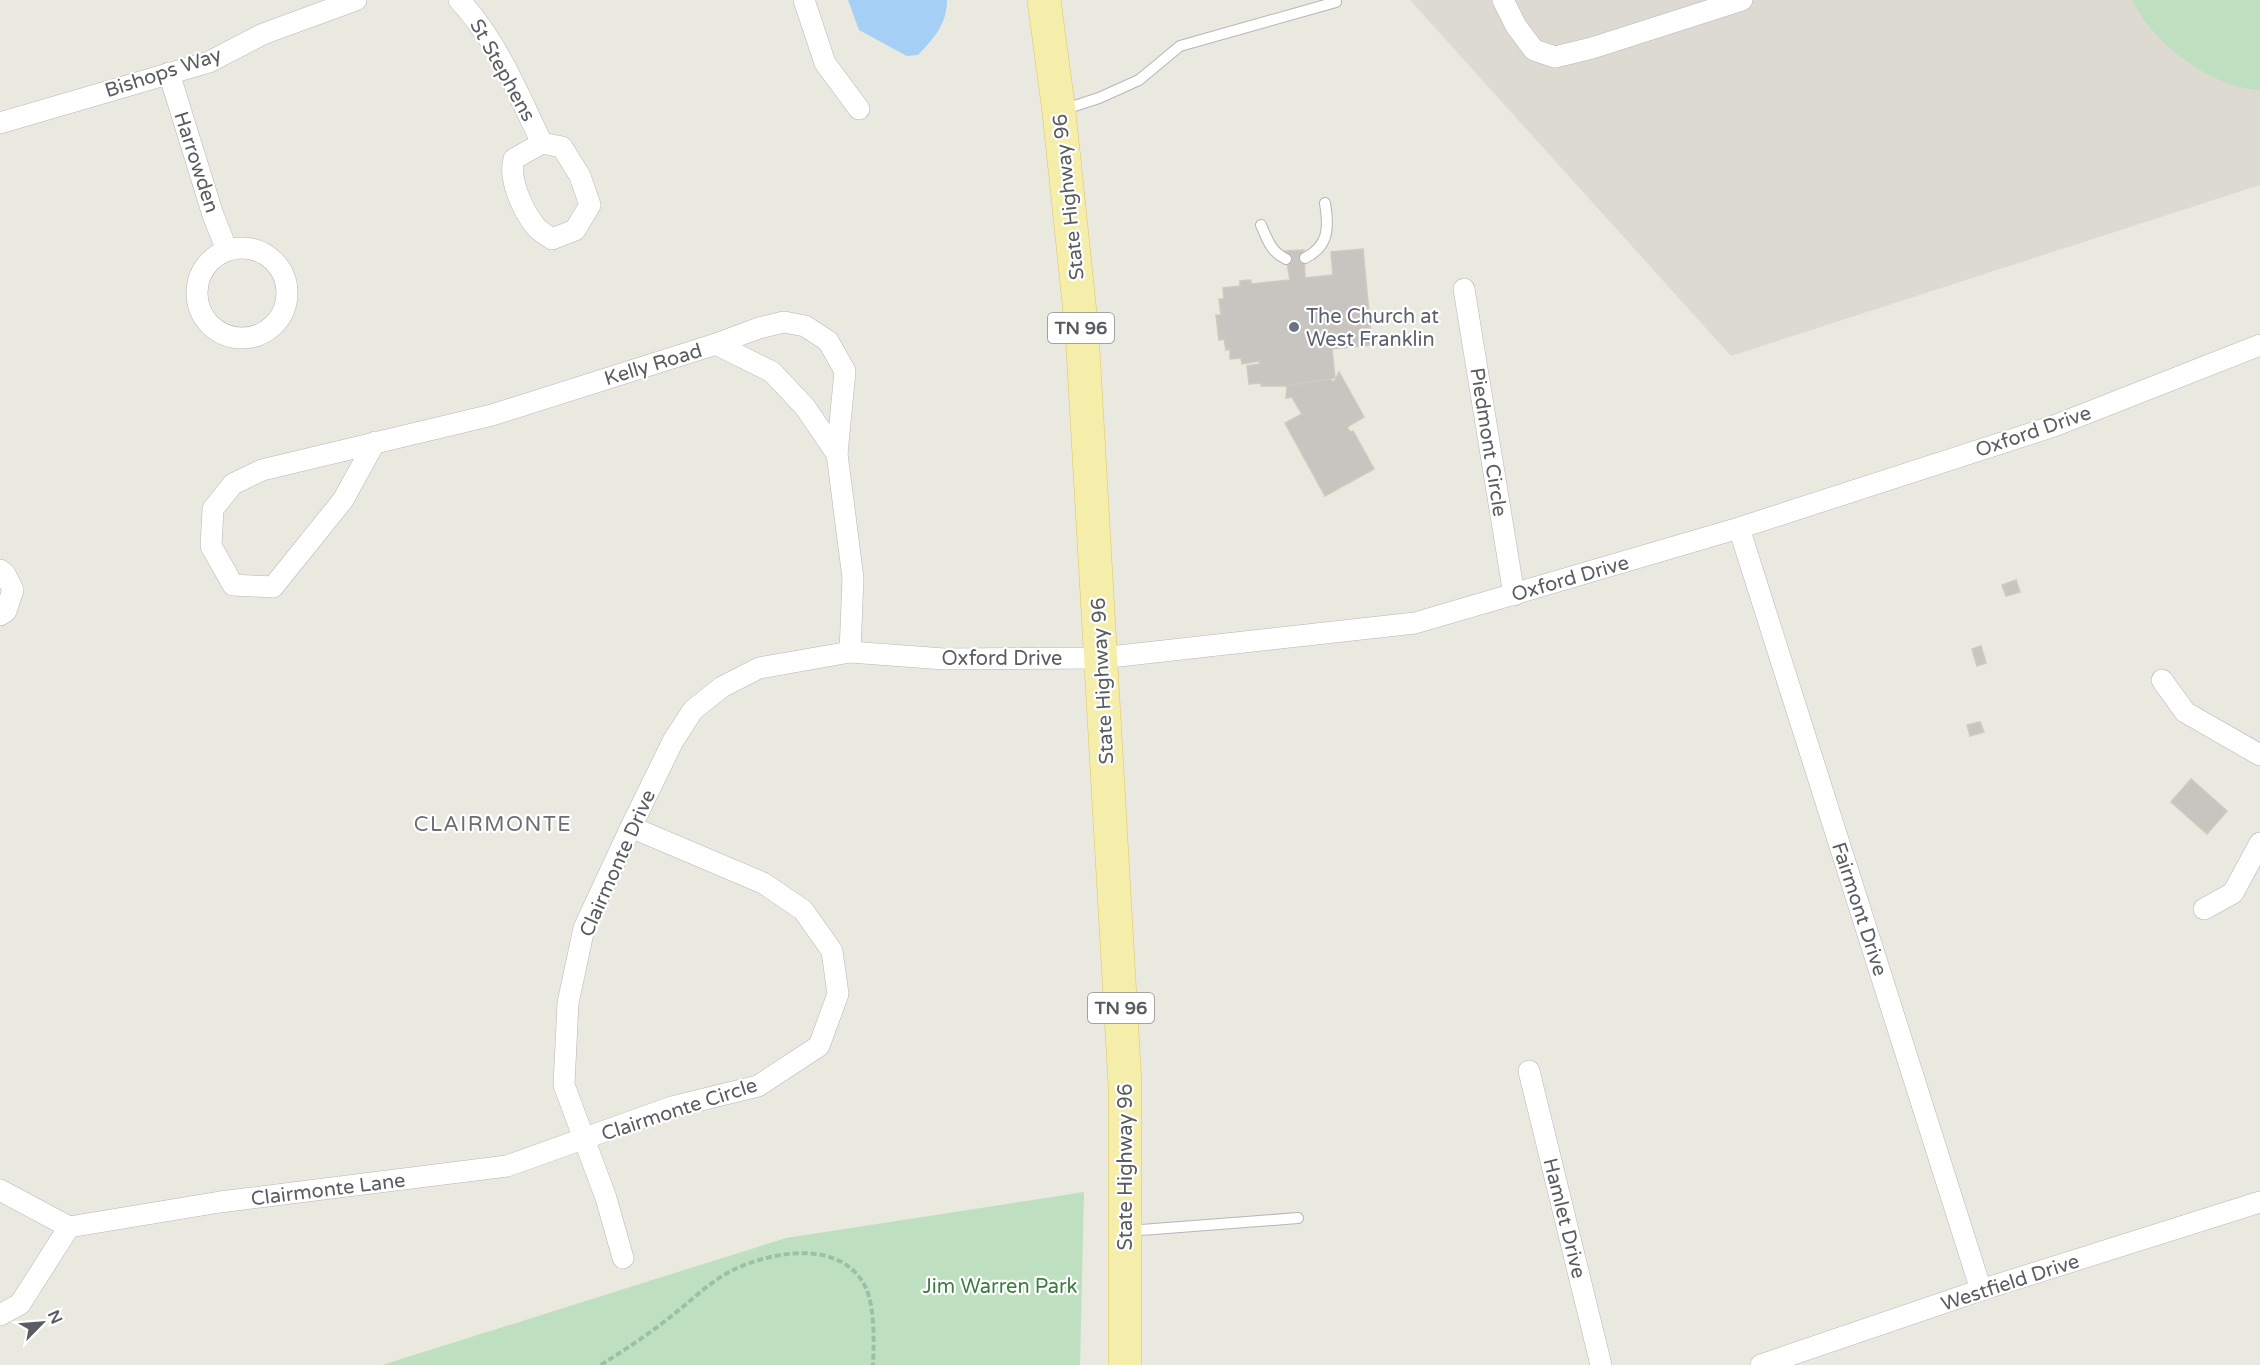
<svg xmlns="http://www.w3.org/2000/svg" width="2260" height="1365" viewBox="0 0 2260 1365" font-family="'Varela Round',sans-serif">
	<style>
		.education { fill: #dddad2 }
		.green { fill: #bfe0c0 }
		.water { fill: #a6cff5 }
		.building { fill: #c8c5c0; stroke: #cecabf; stroke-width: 1.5 }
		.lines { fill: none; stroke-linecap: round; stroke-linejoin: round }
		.service-casing { stroke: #b3b6ba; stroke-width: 12 }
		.minor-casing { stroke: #b3b6ba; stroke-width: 22 }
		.primary-casing { stroke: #e1c363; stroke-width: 34 }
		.path { stroke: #9ac0a6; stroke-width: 4; stroke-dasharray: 6 3; stroke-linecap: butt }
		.service { stroke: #fff; stroke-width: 10 }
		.minor { stroke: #fff; stroke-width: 21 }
		.primary { stroke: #f5edaa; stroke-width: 33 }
		.worship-dot { fill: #6b7280; stroke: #fff; stroke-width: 2 }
		.labels { text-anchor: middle; stroke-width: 4.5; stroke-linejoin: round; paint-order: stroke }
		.shield { fill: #fff; stroke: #8b8d90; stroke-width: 1.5 }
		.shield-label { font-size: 18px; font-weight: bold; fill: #595c60 }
		.street-label { font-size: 20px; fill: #595c60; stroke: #fff }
		.worship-label { font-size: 20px; fill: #5b616d; stroke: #fff; text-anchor: start }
		.park-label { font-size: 20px; fill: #3c7c42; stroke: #fff }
		.neighbourhood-label { font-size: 21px; letter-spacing: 1.5px; fill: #6a6d72; stroke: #fff }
	</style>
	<rect width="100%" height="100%" fill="#eae9e0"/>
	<!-- education -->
	<path class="education" d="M1410,0h850v185l-529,171z"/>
	<!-- green -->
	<g class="green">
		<path d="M2132,0h128v91c-12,-3 -25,-4 -36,-9 -38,-16 -73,-45 -92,-82z"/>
		<path d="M1084,1192l-4,173h-698l404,-127z"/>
	</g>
	<!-- water -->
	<path class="water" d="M848,0h99c0,24 -13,38 -29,55l-11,1 -48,-26z"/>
	<!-- building -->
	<g class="building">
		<path d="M1363,249l9,96 -40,4 3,29 -48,8h-26v-3l-12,1 -2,-18 13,-2 -1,-3 -17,3 -1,-6 -11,1v-10l-4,1 -2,-11 -5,1 -3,-25h5l-2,-16h5l-1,-11 17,-2v-5l11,-1v4l39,-4 -5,-29 19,-1 1,28 28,-3 -2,-23z"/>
		<path d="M1339,372l25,45 -17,10 3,5 3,-1 21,38 -49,27 -40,-73 17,-9 -10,-17 -6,1 1,-12 42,-7 5,3z"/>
		<path d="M2016,580l4,12 -14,4 -4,-11z"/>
		<path d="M1981,646l5,17 -9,3 -5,-17z"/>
		<path d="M1980,722l4,10 -14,4 -3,-11z"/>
		<path d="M2191,779l36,32 -20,23 -36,-32z"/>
	</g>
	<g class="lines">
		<defs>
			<g id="service">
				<path d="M1062,110l37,-12 40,-18 41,-34 156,-44"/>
				<path d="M1261,225c6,14 10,27 25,34"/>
				<path d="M1305,258c24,-12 24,-30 20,-55"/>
				<path d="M1128,1231l170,-13"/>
			</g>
			<g id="minor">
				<path d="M459,0c38,40 59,94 83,143"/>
				<path d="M804,0l21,63 34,46"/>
				<path d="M1503,0l13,26 18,24 21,7 37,-9 150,-48"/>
				<path d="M169,73l44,142 14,35"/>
				<path d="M0,123l209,-61 54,-28 93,-34"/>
				<path d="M542,143l20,4 18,29 10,29 -15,25 -23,9c-5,-4 -12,-7 -16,-12 -13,-16 -28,-48 -22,-68z"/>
				<circle cx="242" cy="293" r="45"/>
				<path d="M1464,289l50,306"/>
				<path d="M716,344l43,-16 25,-6 21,4 23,15 17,30 -8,83"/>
				<path d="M375,442l-32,58 -70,87 -40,-2 -22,-39 2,-37 20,-25 29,-14 230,-55 224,-71 56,28 33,35 32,47 16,124 -3,74"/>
				<path d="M1739,528l242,762"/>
				<path d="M0,570l5,4 8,16 -7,21 -6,4"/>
				<path d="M2162,680l23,32 75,43"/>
				<path d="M2204,909l29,-16 27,-50"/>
				<path d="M1529,1071l72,294"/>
				<path d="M0,1190l69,37 151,-25 287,-36 165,-59 86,-21 61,-40 19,-52 -6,-43 -29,-41 -40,-27 -132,-56"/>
				<path d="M623,1258l-17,-60 -42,-113 4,-82 16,-75 47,-101 42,-86 20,-31 29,-23 37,-19 91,-16 94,7 157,-1 314,-35 324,-95 315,-102 206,-81"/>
				<path d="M0,1315l20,-11 49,-77"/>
				<path d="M1761,1365l220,-75 279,-88"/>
			</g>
			<path id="primary" d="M1044,0l15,112 23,220 43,753v280"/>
		</defs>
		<!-- service casing -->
		<use href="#service" class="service-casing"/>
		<!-- minor casing -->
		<use href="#minor" class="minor-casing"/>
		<!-- primary casing -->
		<use href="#primary" class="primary-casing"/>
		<!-- path -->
		<path class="path" d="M601,1365c23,-15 47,-30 68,-47 21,-16 39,-35 62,-47 40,-20 111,-33 135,17 9,21 8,55 7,77"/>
		<!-- service -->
		<use href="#service" class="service"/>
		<!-- minor -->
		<use href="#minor" class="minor"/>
		<!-- primary -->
		<use href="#primary" class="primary"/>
	</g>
	<!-- markers -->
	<circle class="worship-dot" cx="1294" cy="327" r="6"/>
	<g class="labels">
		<!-- shield labels -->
		<g class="shield">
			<rect x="1048" y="313" width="66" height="30" rx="4.5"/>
			<rect x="1088" y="993" width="66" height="30" rx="4.5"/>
		</g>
		<g class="shield-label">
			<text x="1081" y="334">TN 96</text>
			<text x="1121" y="1014">TN 96</text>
		</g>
		<!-- street labels -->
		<g class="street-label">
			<text transform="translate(503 70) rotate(61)" y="7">St Stephens</text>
			<text transform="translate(163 72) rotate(-18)" y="7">Bishops Way</text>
			<text transform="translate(197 162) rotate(72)" y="7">Harrowden</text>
			<text transform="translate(1068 197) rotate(-96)" y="7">State Highway 96</text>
			<text transform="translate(653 364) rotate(-17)" y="7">Kelly Road</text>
			<text transform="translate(2033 431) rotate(-19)" y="7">Oxford Drive</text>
			<text transform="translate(1489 442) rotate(81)" y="7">Piedmont Circle</text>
			<text transform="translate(1570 578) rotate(-16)" y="7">Oxford Drive</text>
			<text x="1002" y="665">Oxford Drive</text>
			<text transform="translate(1102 681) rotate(-93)" y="7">State Highway 96</text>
			<text transform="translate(617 863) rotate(-66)" y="7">Clairmonte Drive</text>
			<text transform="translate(1860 909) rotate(72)" y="7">Fairmont Drive</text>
			<text transform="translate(679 1109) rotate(-18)" y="7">Clairmonte Circle</text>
			<text transform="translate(1125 1167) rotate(-90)" y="7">State Highway 96</text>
			<text transform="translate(328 1189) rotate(-7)" y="7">Clairmonte Lane</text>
			<text transform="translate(1565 1218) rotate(76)" y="7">Hamlet Drive</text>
			<text transform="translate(2010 1282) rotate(-18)" y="7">Westfield Drive</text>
		</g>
		<!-- worship labels -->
		<g class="worship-label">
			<text x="1306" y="323">The Church at<tspan x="1306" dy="23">West Franklin</tspan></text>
		</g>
		<!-- park labels -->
		<g class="park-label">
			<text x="1000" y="1293">Jim Warren Park</text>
		</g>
		<!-- neighbourhood labels -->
		<g class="neighbourhood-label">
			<text x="493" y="831">CLAIRMONTE</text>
		</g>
	</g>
	<!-- north arrow -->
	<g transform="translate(42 1323) rotate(65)" stroke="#ffffff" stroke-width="4.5" paint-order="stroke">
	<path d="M0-4.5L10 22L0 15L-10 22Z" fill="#595c60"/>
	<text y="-9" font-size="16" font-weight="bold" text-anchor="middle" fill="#595c60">N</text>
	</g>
</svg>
